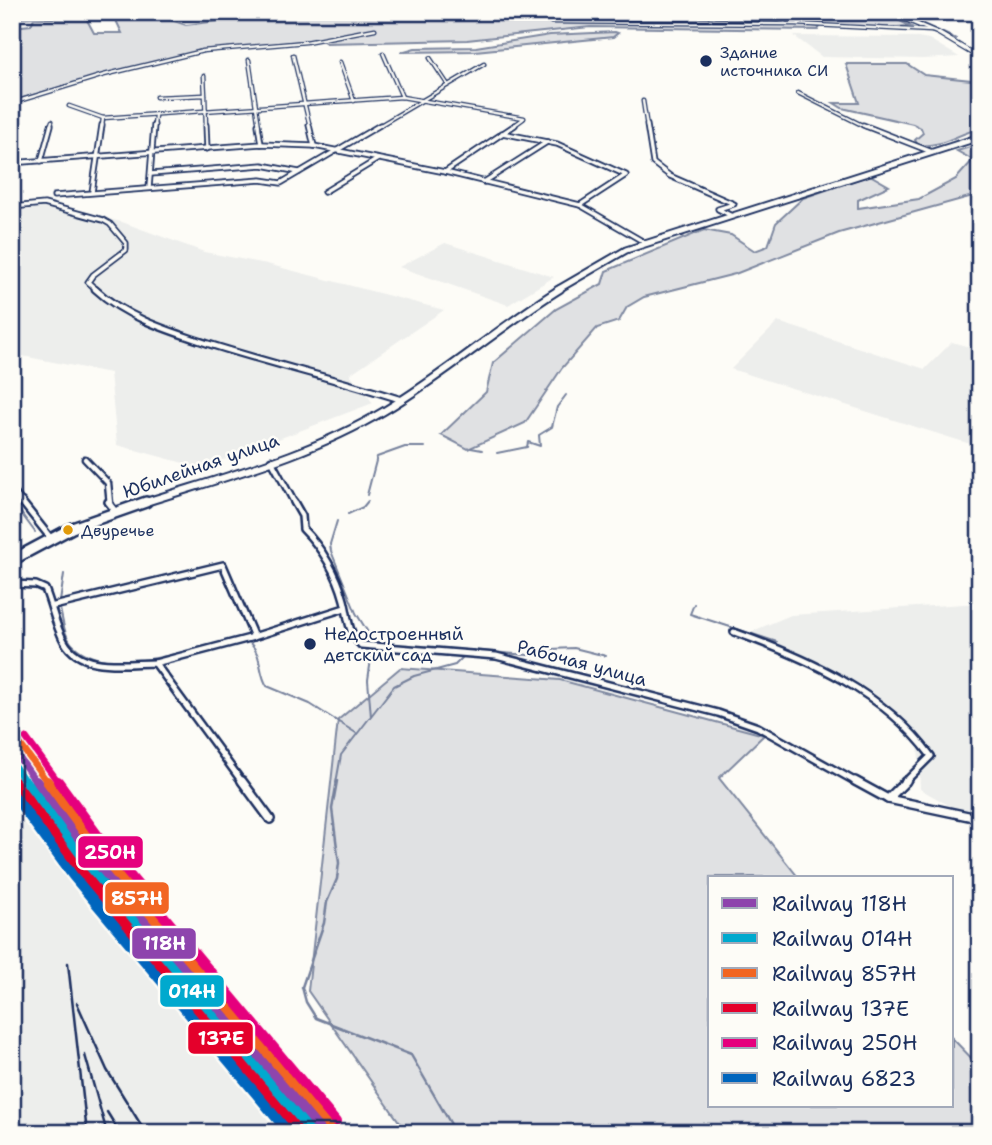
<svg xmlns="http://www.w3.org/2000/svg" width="992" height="1145" viewBox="0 0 992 1145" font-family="'Shantell Sans',sans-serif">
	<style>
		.built { fill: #edeeec }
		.green { fill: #e0e1e3; stroke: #7e88a0; stroke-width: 2 }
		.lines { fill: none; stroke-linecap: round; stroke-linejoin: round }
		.stream-far1 { stroke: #76819c; stroke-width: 2 }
		.stream { stroke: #76819c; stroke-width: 2.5 }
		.river { fill: #b3b8c5; fill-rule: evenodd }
		.minor-far4-casing { stroke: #1b2f5e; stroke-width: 5 }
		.minor-far3-casing { stroke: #1b2f5e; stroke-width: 7 }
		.minor-far2-casing { stroke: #1b2f5e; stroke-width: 9 }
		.minor-far1-casing { stroke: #1b2f5e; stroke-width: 10 }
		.minor-casing { stroke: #1b2f5e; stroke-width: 12 }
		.secondary-far3-casing { stroke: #1b2f5e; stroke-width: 6 }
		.secondary-far2-casing { stroke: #1b2f5e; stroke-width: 9 }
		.secondary-far1-casing { stroke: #1b2f5e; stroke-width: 10 }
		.secondary-casing { stroke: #1b2f5e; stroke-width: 14 }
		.minor-far4 { stroke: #fdfcf7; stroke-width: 2.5 }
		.minor-far3 { stroke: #fdfcf7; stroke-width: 3.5 }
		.minor-far2 { stroke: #fdfcf7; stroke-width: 4.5 }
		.minor-far1 { stroke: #fdfcf7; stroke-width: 5 }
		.minor { stroke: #fdfcf7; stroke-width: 7 }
		.secondary-far3 { stroke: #fdfcf7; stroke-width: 3.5 }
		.secondary-far2 { stroke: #fdfcf7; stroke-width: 5 }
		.secondary-far1 { stroke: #fdfcf7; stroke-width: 6 }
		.secondary { stroke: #fdfcf7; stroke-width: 9 }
		.rail { stroke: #1b2f5e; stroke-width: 2.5 }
		.rail-1-far1-casing { stroke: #fdfcf7; stroke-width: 12 }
		.rail-1-casing { stroke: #fdfcf7; stroke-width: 15 }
		.rail-2-far1-casing { stroke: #fdfcf7; stroke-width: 12 }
		.rail-2-casing { stroke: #fdfcf7; stroke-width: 15 }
		.rail-3-far1-casing { stroke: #fdfcf7; stroke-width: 12 }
		.rail-3-casing { stroke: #fdfcf7; stroke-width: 15 }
		.rail-4-far1-casing { stroke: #fdfcf7; stroke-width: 12 }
		.rail-4-casing { stroke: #fdfcf7; stroke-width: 15 }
		.rail-5-far1-casing { stroke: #fdfcf7; stroke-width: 12 }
		.rail-5-casing { stroke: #fdfcf7; stroke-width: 15 }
		.rail-6-casing { stroke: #fdfcf7; stroke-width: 15 }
		.rail-1-far1 { stroke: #8e44ad; stroke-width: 7 }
		.rail-1 { stroke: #8e44ad; stroke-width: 10 }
		.rail-2-far1 { stroke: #00a9ce; stroke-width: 7 }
		.rail-2 { stroke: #00a9ce; stroke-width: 10 }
		.rail-3-far1 { stroke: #f26522; stroke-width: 7 }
		.rail-3 { stroke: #f26522; stroke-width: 10 }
		.rail-4-far1 { stroke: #e4002b; stroke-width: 7 }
		.rail-4 { stroke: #e4002b; stroke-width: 10 }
		.rail-5-far1 { stroke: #e5007d; stroke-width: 7 }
		.rail-5 { stroke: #e5007d; stroke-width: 10 }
		.rail-6 { stroke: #0065bd; stroke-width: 10 }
		.poi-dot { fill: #1b2f5e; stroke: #fdfcf7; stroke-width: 2.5 }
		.bus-dot { fill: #e19a09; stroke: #fdfcf7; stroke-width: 2.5 }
		.labels { text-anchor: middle; stroke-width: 5; stroke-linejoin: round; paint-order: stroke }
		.far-poi-label { font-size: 16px; fill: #1b2f5e; stroke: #fdfcf7; text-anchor: start }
		.bus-label { font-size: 16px; fill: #1b2f5e; stroke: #fdfcf7; text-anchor: start }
		.street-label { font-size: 18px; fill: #1b2f5e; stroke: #fdfcf7 }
		.poi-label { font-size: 18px; fill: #1b2f5e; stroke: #fdfcf7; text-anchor: start }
		.line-badge { stroke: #fdfcf7; stroke-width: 2.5 }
		.badge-label { font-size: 19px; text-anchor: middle; font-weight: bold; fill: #fff }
	</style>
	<rect width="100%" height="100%" fill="#fdfcf7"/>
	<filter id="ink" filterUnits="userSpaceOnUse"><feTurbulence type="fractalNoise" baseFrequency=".0143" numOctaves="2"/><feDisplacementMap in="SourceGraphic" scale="14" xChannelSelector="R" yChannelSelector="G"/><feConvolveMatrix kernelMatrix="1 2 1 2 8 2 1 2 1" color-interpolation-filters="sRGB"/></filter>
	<g filter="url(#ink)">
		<!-- built -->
		<g class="built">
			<path d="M794,36l124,1 11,2 30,18 -36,2 -101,-2z"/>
			<path d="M41,203l81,19 82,30 63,12 177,46 -94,64 23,29 -171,65 -85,-23 -7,-72 -98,-19v-145z"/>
			<path d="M445,243l96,30 13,4 -46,28 -109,-38z"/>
			<path d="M778,322l147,47 27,-27 28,8v97l-249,-78z"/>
			<path d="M980,603v220l-60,-34 -2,-48 -62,-52 -115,-53 50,-21z"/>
			<path d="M21,770l13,23 87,112 193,228h-295l-7,-79v-280z"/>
		</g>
		<!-- green -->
		<g class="green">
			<path d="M289,12h378l-8,2 11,1 1,-3h211l28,14 -25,2 -80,-3 15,2 -2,3 -228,-3 -123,13 -141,3 -6,-4 -129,14 -71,17 -108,31v-74l19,-2 3,-7h52l8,15h28l-8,-17 48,1 24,8z"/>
			<path d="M615,32l3,1 -5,4 -138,14 -74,1 14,-4 61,-1 74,-12z"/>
			<path d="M846,64h61l17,11 56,6v48c-23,4 -37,19 -62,16l-3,-5 8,-7 -2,-5 -8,-4 -71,-16 -8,-5h25z"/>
			<path d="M980,144v50l-141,39 -104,41 -91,23 -17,10 -8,14 -22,7 -35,40 -37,55 -57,26 -27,-14 45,-43 7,-29 63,-54 46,-25 4,-13 98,-41 27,5 24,16 13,-5 8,-23 27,-25 67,-23 19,11 -31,14v8l61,-9 37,-20 17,-19 -16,-9z"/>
			<path d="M400,668l160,12 204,55 -45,43 79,99h-88v228h242v-67l28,29v66h-573l-99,-142 30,-271z"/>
		</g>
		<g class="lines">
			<!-- stream-far1 -->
			<g class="stream-far1">
				<path d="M910,18l46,21"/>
				<path d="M471,448l11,2"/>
				<path d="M497,453l30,-6 1,-5 12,4 -1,-11 13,-8 5,-20 9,-12"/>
				<path d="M367,495l10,-38 28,-10h20"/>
				<path d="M12,501l23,31"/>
				<path d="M348,514l15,-7 5,-6"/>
				<path d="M337,521l-7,23 1,7 25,62 18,29"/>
				<path d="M60,602l4,-28"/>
				<path d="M694,604l-4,10 87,28"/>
				<path d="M60,609c3,12 4,27 13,36 34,34 113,6 154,-4"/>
				<path d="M250,643c13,13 8,29 17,43l43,18 46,29"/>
				<path d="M468,650l60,5 23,-6 23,-1 32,8"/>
				<path d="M371,717l-3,-37 4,-28"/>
				<path d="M336,783l5,-28 53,-69 20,-10 41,-11 9,-9"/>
			</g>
			<!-- stream -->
			<path class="stream" d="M337,781l-5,28 7,54 -2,16 -10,23 -3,21 -22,64 4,15 10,16 95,37 45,78"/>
			<!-- river -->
			<g class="river">
				<path d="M66,12l3,2 17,-2 -18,6 -3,-2 -53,4v-4z"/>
				<path d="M95,12h23l-15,5z"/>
				<path d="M144,12l40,2 2,3 26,-3 -2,-2 11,2 -6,5 -36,2 -6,-5z"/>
			</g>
			<defs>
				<g id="minor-far4">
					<path d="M781,12l20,11"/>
					<path d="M651,15l113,2 21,4"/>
					<path d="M551,22l244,2 137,7"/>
					<path d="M383,53l19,44"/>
					<path d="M293,55l17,72"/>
					<path d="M430,58l18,27"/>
					<path d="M249,60l10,67"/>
					<path d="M340,62l14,39"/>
					<path d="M204,76l1,19"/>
					<path d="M798,93l68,34"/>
					<path d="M156,97l49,-2 1,32"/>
					<path d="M643,101l4,26"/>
					<path d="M12,103l92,-28 99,-24 103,-9 69,-13"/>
					<path d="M69,106l34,12 299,-21 122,21"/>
					<path d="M50,127l2,-6"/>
					<path d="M102,127l1,-9"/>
					<path d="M154,127l1,-12"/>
					<path d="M377,127l107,-63"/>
					<path d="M512,127l11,-8"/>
				</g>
				<g id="minor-far3">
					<path d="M206,125l1,24"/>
					<path d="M258,125l3,19"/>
					<path d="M309,125l5,21"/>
					<path d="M647,125l6,38 17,13 64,28 -16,5 12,6"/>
					<path d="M863,125l69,27"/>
					<path d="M502,133l55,11 69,31 -46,30"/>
					<path d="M41,161l10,-36"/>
					<path d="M24,162l237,-18 53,2 131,26 135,33 64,37"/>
					<path d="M445,172l70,-47"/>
					<path d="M151,174l111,-9 37,7"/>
					<path d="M484,182l63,-40"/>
					<path d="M149,188l5,-63"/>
					<path d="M92,192l10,-67"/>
					<path d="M324,192l54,-33"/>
					<path d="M54,196l207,-16 20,3 99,-58"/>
					<path d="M12,207l32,-3 59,16 7,4 16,19v7l-33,25 -5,7 9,8"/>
				</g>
				<g id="minor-far2">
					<path d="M95,289c31,29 75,42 114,55 63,20 127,35 190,55"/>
					<path d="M85,459l23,24 2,21"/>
					<path d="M271,460l24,44"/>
					<path d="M12,490l11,14"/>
				</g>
				<g id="minor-far1">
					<path d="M22,502l27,34"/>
					<path d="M108,502l8,10"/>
					<path d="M294,502l8,14 1,13c19,19 34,45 41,71 5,18 3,32 17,45l135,11 222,57 40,14 100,56"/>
					<path d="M12,584l24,1 9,4c7,17 10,36 19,52 17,31 62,22 91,22l88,120"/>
					<path d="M54,606l169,-41 31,72"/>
					<path d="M734,632c73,26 150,60 197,124l-27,27"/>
					<path d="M155,663l95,-25 95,-30"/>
				</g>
				<g id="minor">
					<path d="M242,781l28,38"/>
					<path d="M855,781l33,18 85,18 7,4"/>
					<path d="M888,799l18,-18"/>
				</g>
				<g id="secondary-far3">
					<path d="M888,12l50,21 42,25"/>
					<path d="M979,58l-3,8 4,5"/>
				</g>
				<path id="secondary-far2" d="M557,290l69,-40 354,-113"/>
				<path id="secondary-far1" d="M140,504c83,-27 169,-48 244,-93 62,-37 115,-84 176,-122"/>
				<path id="secondary" d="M12,560l60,-32 74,-26"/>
			</defs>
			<!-- minor-far4 casing -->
			<use href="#minor-far4" class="minor-far4-casing"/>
			<!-- minor-far3 casing -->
			<use href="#minor-far3" class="minor-far3-casing"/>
			<!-- minor-far2 casing -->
			<use href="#minor-far2" class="minor-far2-casing"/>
			<!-- minor-far1 casing -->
			<use href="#minor-far1" class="minor-far1-casing"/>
			<!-- minor casing -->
			<use href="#minor" class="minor-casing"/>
			<!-- secondary-far3 casing -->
			<use href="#secondary-far3" class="secondary-far3-casing"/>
			<!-- secondary-far2 casing -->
			<use href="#secondary-far2" class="secondary-far2-casing"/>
			<!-- secondary-far1 casing -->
			<use href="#secondary-far1" class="secondary-far1-casing"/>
			<!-- secondary casing -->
			<use href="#secondary" class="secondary-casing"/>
			<!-- minor-far4 -->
			<use href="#minor-far4" class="minor-far4"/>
			<!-- minor-far3 -->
			<use href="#minor-far3" class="minor-far3"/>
			<!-- minor-far2 -->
			<use href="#minor-far2" class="minor-far2"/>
			<!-- minor-far1 -->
			<use href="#minor-far1" class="minor-far1"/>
			<!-- minor -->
			<use href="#minor" class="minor"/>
			<!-- secondary-far3 -->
			<use href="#secondary-far3" class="secondary-far3"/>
			<!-- secondary-far2 -->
			<use href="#secondary-far2" class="secondary-far2"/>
			<!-- secondary-far1 -->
			<use href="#secondary-far1" class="secondary-far1"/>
			<!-- secondary -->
			<use href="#secondary" class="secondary"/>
			<!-- rail -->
			<g class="rail">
				<path d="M68,963l19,170"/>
				<path d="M77,1003l30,67 39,63"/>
				<path d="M85,1055l22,78"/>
				<path d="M107,1112l13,21"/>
			</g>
			<defs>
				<path id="rail-1-far1" d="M12,748l25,35"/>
				<path id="rail-1" d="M36,781l57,78 230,274"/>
				<path id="rail-2-far1" d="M12,763l14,20"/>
				<path id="rail-2" d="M25,781l61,84 225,268"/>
				<path id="rail-3-far1" d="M19,743l29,40"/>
				<path id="rail-3" d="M47,781l53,73 230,273"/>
				<path id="rail-4-far1" d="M12,778l3,5"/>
				<path id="rail-4" d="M14,781l66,89 220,263"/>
				<path id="rail-5-far1" d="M26,738l33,45"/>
				<path id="rail-5" d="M58,781l49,67 229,274"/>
				<path id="rail-6" d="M12,793l61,83 216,257"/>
			</defs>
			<!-- rail-1-far1 casing -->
			<use href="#rail-1-far1" class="rail-1-far1-casing"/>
			<!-- rail-1 casing -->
			<use href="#rail-1" class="rail-1-casing"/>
			<!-- rail-2-far1 casing -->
			<use href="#rail-2-far1" class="rail-2-far1-casing"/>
			<!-- rail-2 casing -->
			<use href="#rail-2" class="rail-2-casing"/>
			<!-- rail-3-far1 casing -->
			<use href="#rail-3-far1" class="rail-3-far1-casing"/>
			<!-- rail-3 casing -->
			<use href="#rail-3" class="rail-3-casing"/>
			<!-- rail-4-far1 casing -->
			<use href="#rail-4-far1" class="rail-4-far1-casing"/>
			<!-- rail-4 casing -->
			<use href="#rail-4" class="rail-4-casing"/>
			<!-- rail-5-far1 casing -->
			<use href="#rail-5-far1" class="rail-5-far1-casing"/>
			<!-- rail-5 casing -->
			<use href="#rail-5" class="rail-5-casing"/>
			<!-- rail-6 casing -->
			<use href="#rail-6" class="rail-6-casing"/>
			<!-- rail-1-far1 -->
			<use href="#rail-1-far1" class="rail-1-far1"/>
			<!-- rail-1 -->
			<use href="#rail-1" class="rail-1"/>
			<!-- rail-2-far1 -->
			<use href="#rail-2-far1" class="rail-2-far1"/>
			<!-- rail-2 -->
			<use href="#rail-2" class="rail-2"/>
			<!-- rail-3-far1 -->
			<use href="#rail-3-far1" class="rail-3-far1"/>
			<!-- rail-3 -->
			<use href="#rail-3" class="rail-3"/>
			<!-- rail-4-far1 -->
			<use href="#rail-4-far1" class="rail-4-far1"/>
			<!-- rail-4 -->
			<use href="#rail-4" class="rail-4"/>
			<!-- rail-5-far1 -->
			<use href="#rail-5-far1" class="rail-5-far1"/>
			<!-- rail-5 -->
			<use href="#rail-5" class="rail-5"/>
			<!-- rail-6 -->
			<use href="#rail-6" class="rail-6"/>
		</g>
	</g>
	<!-- markers -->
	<g class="poi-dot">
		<circle cx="706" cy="61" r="7"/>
		<circle cx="310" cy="644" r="7"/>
	</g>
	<circle class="bus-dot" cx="68" cy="530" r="6"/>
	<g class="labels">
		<!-- far-poi labels -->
		<g class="far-poi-label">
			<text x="720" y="58">Здание<tspan x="720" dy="18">источника СИ</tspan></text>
		</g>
		<!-- bus labels -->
		<g class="bus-label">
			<text x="81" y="536">Двуречье</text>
		</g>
		<!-- street labels -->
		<g class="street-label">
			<text transform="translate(201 466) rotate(-19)" y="6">Юбилейная улица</text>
			<text transform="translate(582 663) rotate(15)" y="6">Рабочая улица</text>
		</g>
		<!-- poi labels -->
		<g class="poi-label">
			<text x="324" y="640">Недостроенный<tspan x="324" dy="21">детский сад</tspan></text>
		</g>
	</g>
	<g class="line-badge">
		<rect x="77" y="835" width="67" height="34" rx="7" fill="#e5007d"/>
		<rect x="104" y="881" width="66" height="34" rx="7" fill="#f26522"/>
		<rect x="131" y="927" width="66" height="33" rx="7" fill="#8e44ad"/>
		<rect x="159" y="974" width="66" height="34" rx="7" fill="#00a9ce"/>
		<rect x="187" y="1021" width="67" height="34" rx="7" fill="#e4002b"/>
	</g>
	<g class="badge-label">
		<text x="110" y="859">250Н</text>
		<text x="137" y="905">857Н</text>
		<text x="164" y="950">118Н</text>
		<text x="192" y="998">014Н</text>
		<text x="221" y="1045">137Е</text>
	</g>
	<!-- margin -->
	<rect width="992" height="1145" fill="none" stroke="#fdfcf7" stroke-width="42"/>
	<rect x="21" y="21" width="950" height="1103" fill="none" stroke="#1b2f5e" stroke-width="2.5" filter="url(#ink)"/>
	<!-- legend -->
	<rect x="708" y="876" width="245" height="231" fill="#fdfcf7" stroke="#a3aaba" stroke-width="2"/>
	<rect x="722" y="898" width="35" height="10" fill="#8e44ad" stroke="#a3aaba" stroke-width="2"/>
	<text x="772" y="911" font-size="21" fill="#1b2f5e">Railway 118Н</text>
	<rect x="722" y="933" width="35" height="10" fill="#00a9ce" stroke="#a3aaba" stroke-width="2"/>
	<text x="772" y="946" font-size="21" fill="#1b2f5e">Railway 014Н</text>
	<rect x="722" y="968" width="35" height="10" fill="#f26522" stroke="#a3aaba" stroke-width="2"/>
	<text x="772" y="981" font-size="21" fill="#1b2f5e">Railway 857Н</text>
	<rect x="722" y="1003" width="35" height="10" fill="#e4002b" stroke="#a3aaba" stroke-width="2"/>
	<text x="772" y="1016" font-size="21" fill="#1b2f5e">Railway 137Е</text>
	<rect x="722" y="1038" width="35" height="10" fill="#e5007d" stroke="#a3aaba" stroke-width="2"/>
	<text x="772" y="1050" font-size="21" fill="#1b2f5e">Railway 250Н</text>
	<rect x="722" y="1073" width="35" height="10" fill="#0065bd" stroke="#a3aaba" stroke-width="2"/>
	<text x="772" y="1086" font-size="21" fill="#1b2f5e">Railway 6823</text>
</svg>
